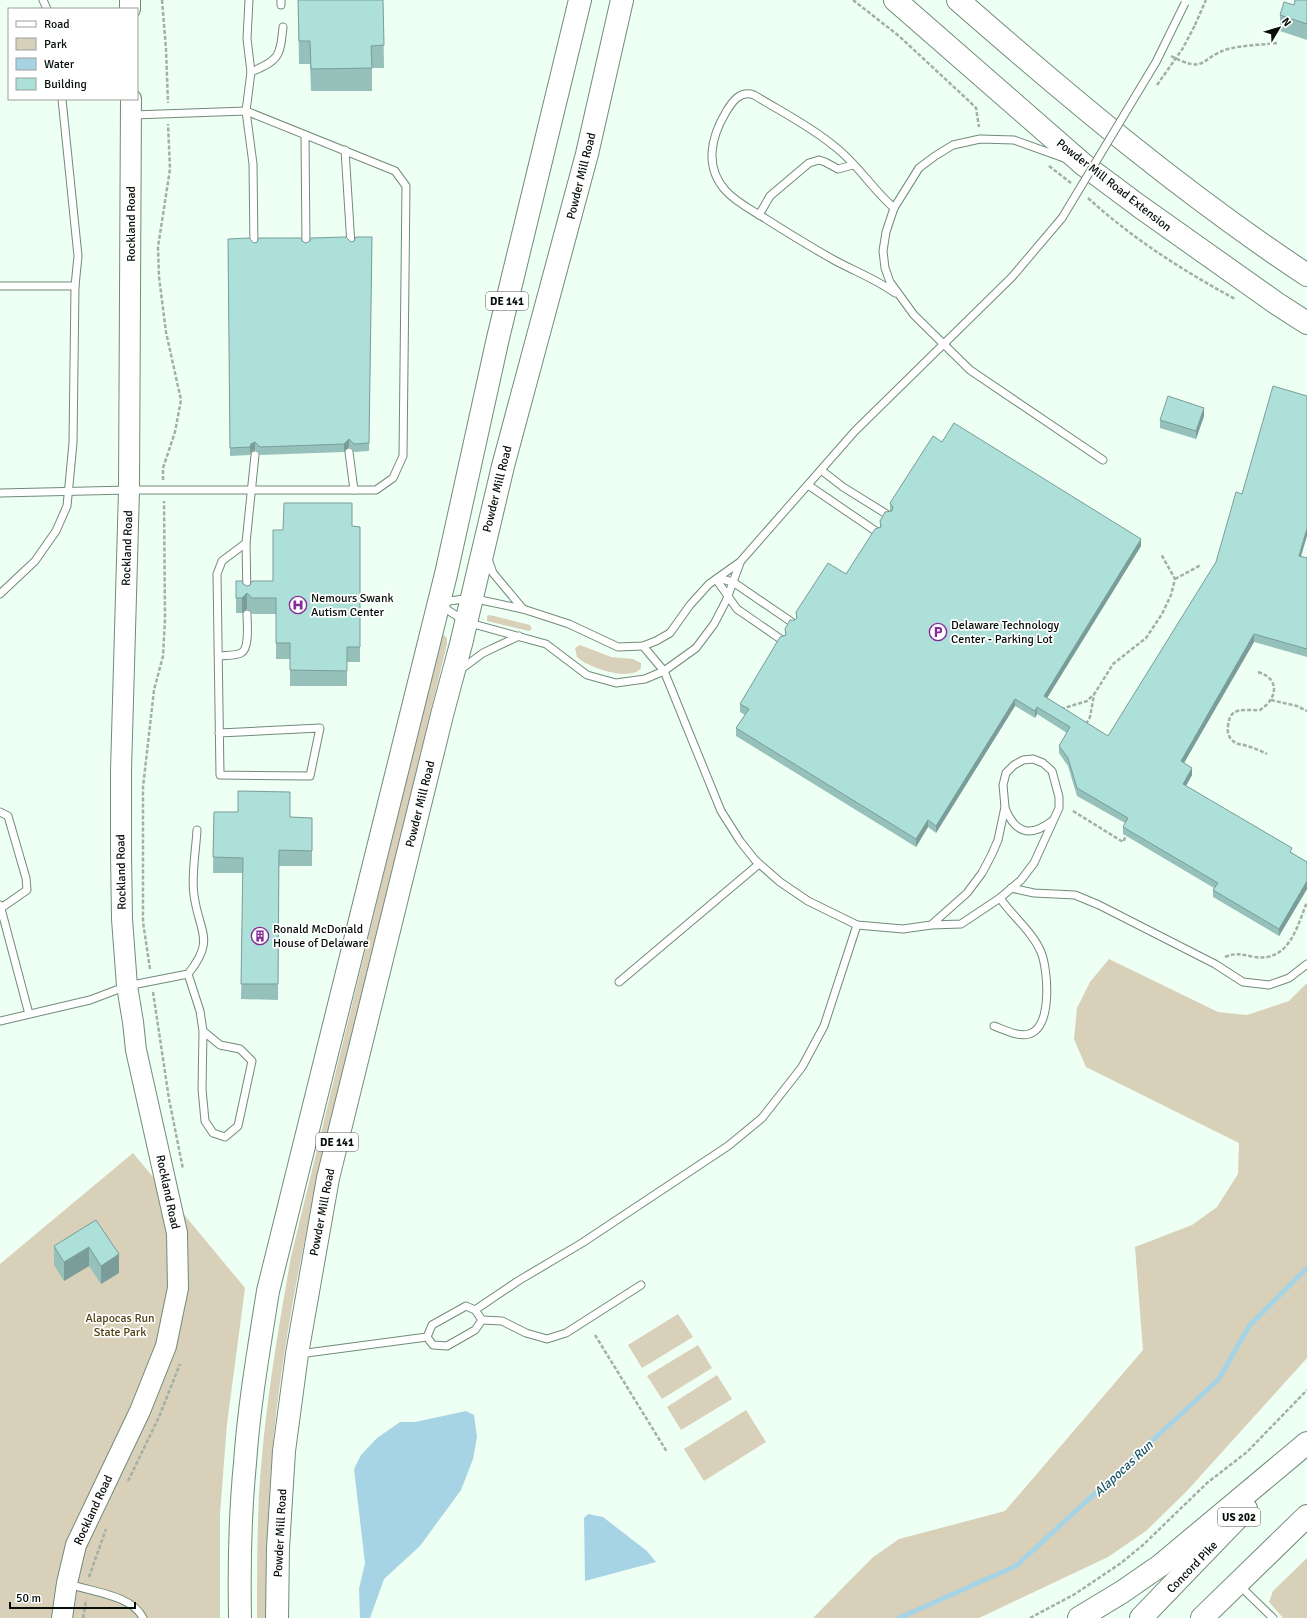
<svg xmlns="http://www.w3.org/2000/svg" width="1307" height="1618" viewBox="0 0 1307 1618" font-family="Signika,sans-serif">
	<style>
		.green { fill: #d9d0b9 }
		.water { fill: #a7d4e4 }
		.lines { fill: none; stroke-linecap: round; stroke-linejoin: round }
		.stream { stroke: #a7d4e4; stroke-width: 5 }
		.lane-casing { stroke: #728b79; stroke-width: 9 }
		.secondary-casing { stroke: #728b79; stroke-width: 22 }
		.highway-casing { stroke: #728b79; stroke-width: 24 }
		.path { stroke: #a2b0a6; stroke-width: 2.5; stroke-dasharray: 4 2; stroke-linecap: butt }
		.lane { stroke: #fff; stroke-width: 7 }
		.secondary { stroke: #fff; stroke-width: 20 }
		.highway { stroke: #fff; stroke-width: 22 }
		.lane-bridge-casing { stroke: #728b79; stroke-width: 9; stroke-linecap: butt }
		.path-bridge { stroke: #a2b0a6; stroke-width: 2.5; stroke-dasharray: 4 2; stroke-linecap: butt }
		.lane-bridge { stroke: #fff; stroke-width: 7 }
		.wall { fill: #96c1bb }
		.shaded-wall { fill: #7a9d99 }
		.building { fill: #aee0da; stroke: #7a9d99 }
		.labels { text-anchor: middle; stroke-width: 3.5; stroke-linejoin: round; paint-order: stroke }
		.shield { fill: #fff; stroke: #505652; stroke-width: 1 }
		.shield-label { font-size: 11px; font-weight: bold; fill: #050e08 }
		.street-label { font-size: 12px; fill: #050e08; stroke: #fff }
		.poi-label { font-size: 12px; fill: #050e08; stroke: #fff; text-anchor: start }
		.park-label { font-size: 12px; fill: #514013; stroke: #fff }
		.water-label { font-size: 13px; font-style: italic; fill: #1a5566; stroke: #fff }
	</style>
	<rect width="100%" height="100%" fill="#eefff3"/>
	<!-- green -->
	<g class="green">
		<path d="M490,615l40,10 2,4 -3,2 -42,-10v-5z"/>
		<path d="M444,635l3,3v6l-132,545c-15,72 -29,144 -38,217 -9,71 -10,141 -11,212h-9c0,-41 0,-83 2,-124 5,-80 18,-159 32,-237l150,-620z"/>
		<path d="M580,645l31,12 22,2 8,4v5c-10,14 -53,0 -64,-11l-2,-9z"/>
		<path d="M1109,959l109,53 29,3 42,-14 18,-18v375l-121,134 -40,39 -38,26 -129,61h-166l59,-60 27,-19 106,-28 138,-161 -8,-103 57,-22 25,-18 21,-33 1,-31 -153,-76 -12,-28 3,-31 13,-26z"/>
		<path d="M133,1153l112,135 -18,136 -7,90v104h-220v-354z"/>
		<path d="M678,1314l15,23 -51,31 -14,-23z"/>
		<path d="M698,1345l14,23 -50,31 -15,-23z"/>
		<path d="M717,1375l15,24 -51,31 -14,-23z"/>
		<path d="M746,1410l20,32 -62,39 -20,-32z"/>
		<path d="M1307,1558v60h-24l-14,-16 4,-11z"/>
	</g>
	<!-- water -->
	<g class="water">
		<path d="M466,1411l8,4 3,22 -4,22 -12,31 -41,56 -36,33 -14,39h-10l-1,-29 6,-26 -11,-94 7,-14 16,-17 23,-16h15z"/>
		<path d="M588,1514l15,3 44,34 9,11 -71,19 -1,-63z"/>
	</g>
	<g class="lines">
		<!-- stream -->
		<path class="stream" d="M899,1618l117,-52 202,-186 32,-55 57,-57"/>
		<defs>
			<g id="lane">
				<path d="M43,0l4,9"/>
				<path d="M249,0l-2,39 4,33 -5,39 7,53 1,82"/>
				<path d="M281,0v5"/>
				<path d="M251,72c28,-12 29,-15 32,-45"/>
				<path d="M305,135l1,111"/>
				<path d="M345,150l6,95"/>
				<path d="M1064,158l-50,-18 -34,-1 -27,6 -18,11 -16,12 -25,40 -8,24 -3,19 2,17 5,14 24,33 56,55 133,90"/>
				<path d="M894,208c-22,-19 -37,-45 -60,-62 -24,-20 -54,-35 -80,-51 -14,-5 -22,7 -28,17 -15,25 -22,55 0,79 11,12 26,19 40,28 22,14 45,28 68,41 20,11 42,19 61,33"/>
				<path d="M759,215l11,-19 39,-33 10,-3 6,2 13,7 15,-4"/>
				<path d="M0,286h75"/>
				<path d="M349,452l5,38"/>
				<path d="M821,470l22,17 45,28"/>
				<path d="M808,485l69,47"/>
				<path d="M0,493l129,-3h247l17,-12 10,-22 3,-270 -11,-15 -149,-60 -113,4"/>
				<path d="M246,543l1,52"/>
				<path d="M488,559l5,14 30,36"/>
				<path d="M0,594l35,-33 21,-30 11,-25 6,-63 2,-157 3,-30 -16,-157"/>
				<path d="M442,602l29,-4 52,11 46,15 49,23 25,-1 13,-5 14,-8 20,-28 19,-21 31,-22 115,-131 157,-154 50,-59"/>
				<path d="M440,605l26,17 80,22 41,31 29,8 29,-4 19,-8 32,-23 18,-24 12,-23 14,-38"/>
				<path d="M782,640l-45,-31 -19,-27v-4l15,4 60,41"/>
				<path d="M643,646l21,25 57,140 19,30 15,19 25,22 28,19 49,24 46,4 28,-4 30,-1 39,-26 21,-18 13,-17 25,-55v-11l-7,-26 -9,-8 -10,-4 -10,1 -9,5 -8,8 -3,12 2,22 -7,33 -6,14 -10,19 -15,20 -36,32"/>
				<path d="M219,656c7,-1 16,0 22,-3 9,-4 6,-31 6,-39"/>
				<path d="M460,670l23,-17 36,-17"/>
				<path d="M219,733l101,-5 -10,48 -90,-1 -3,-201 5,-13 24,-18 9,-88"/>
				<path d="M1005,808c10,25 25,30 47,13"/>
				<path d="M0,812l8,4 18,62 1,12 -26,18"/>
				<path d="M1011,888l23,5 41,2 24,10 116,59 28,18 26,3 20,-7 18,-14"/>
				<path d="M0,905l29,109"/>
				<path d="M188,974l12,37 3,20 -1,58 3,32 8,12 12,4 13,-11 14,-65 -12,-12 -20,-4 -17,-14"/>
				<path d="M619,982l140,-118"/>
				<path d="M0,1021l90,-21 37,-14 61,-12c28,-35 11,-41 6,-79 -3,-18 2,-46 3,-65"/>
				<path d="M994,1026c11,4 24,11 35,8 24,-7 19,-65 12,-82 -9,-21 -29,-36 -41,-54"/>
				<path d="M466,1306l9,4 7,10 -7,10 -28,16 -14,-1 -6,-8 5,-12z"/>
				<path d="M475,1310l43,-29 64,-38 146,-97 34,-28 40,-51 22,-41 33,-101"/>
				<path d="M482,1320l20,1 24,12 21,6 19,-6 75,-48"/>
				<path d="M299,1354l128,-17"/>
				<path d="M69,1584c23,8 63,11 74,34"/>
				<path d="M1239,1585l34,33"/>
			</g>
			<g id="secondary">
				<path d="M130,0v9"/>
				<path d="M62,1618l5,-35 9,-38 64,-134 26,-65 12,-58 -1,-55 -41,-183 -3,-28 -6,-36 -5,-67 -1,-66v-82l8,-281 2,-391"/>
			</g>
			<g id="highway">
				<path d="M895,0l189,165 55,41 137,97 31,20"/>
				<path d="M958,0c112,98 225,193 349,275"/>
				<path d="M240,1618c-1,-52 0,-104 5,-155 4,-58 14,-115 23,-172l178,-717 52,-236 82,-338"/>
				<path d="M277,1618l1,-70 6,-97 13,-97 31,-176 114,-463 19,-71 42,-178 84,-312 35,-154"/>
				<path d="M1079,1618l43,-26 39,-27 146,-122"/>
				<path d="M1141,1618l105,-109"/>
				<path d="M1202,1618l105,-102"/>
			</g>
		</defs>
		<!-- lane casing -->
		<use href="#lane" class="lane-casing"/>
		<!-- secondary casing -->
		<use href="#secondary" class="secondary-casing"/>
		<!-- highway casing -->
		<use href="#highway" class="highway-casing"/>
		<!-- path -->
		<g class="path">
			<path d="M162,0l4,49 2,54"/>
			<path d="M853,0l46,36 70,65 7,7 3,19"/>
			<path d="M1195,25l11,-25"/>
			<path d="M1171,56c36,19 29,1 57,-7 15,-4 33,-4 49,-6"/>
			<path d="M1049,166l22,17"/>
			<path d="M1088,198c45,41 94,72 147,101"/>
			<path d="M163,480v-12l12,-36 6,-32 -15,-68 -7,-55 -1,-30 12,-78 -2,-45"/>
			<path d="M1175,579l26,-14"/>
			<path d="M1258,672c23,7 19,27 2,38 -15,1 -31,-5 -32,17 -1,5 1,11 5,14 4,4 9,3 14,5 7,2 14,5 20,8"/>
			<path d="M1271,700l26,6 10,5"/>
			<path d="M1061,709l26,-8 8,-8 18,-29 33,-26 16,-24 9,-19 4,-16 -14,-25"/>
			<path d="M1086,724l4,-7 4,-22"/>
			<path d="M1073,811l50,31 3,-6"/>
			<path d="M1225,957c11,-5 19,-2 30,0 34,5 42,-30 52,-55"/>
			<path d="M150,969l-7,-47v-135l11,-97 9,-34 2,-37 -1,-118"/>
			<path d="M153,992l16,107 14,70"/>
			<path d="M595,1335l72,117"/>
			<path d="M128,1481l31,-64 21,-53"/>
			<path d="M89,1577l17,-48"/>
			<path d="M83,1618l3,-18"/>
			<path d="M1030,1618l45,-24 46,-31 22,-18 64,-62 40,-31 60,-62"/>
		</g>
		<!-- lane -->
		<use href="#lane" class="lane"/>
		<!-- secondary -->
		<use href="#secondary" class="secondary"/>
		<!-- highway -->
		<use href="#highway" class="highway"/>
		<defs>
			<path id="lane-bridge" d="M1062,218l94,-156 29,-59"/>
		</defs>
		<!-- lane-bridge casing -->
		<use href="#lane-bridge" class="lane-bridge-casing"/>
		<!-- path-bridge -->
		<path class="path-bridge" d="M1157,85l26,-37 12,-23"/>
		<!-- lane-bridge -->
		<use href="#lane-bridge" class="lane-bridge"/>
	</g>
	<!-- wall -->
	<g class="wall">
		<path d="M298,0h85l1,68h-12v23h-61l-1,-27h-11z"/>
		<path d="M1307,0v40l-27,-9v-16l14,-10z"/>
		<path d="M372,237l-3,214 -15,1 -5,-5 -5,5 -84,3 -5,-5 -4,2 -1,3 -20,1 -2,-217 26,4 48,-2 4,2 45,-1z"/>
		<path d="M1204,416l-8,23 -36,-11v-8z"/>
		<path d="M942,442l199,104 -94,152 61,38 193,-180 6,2v99l-53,-15 -70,121 8,12 -6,11 106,67 15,9v27l-28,47 -66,-39v-7l1,-2 -91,-54v-7l2,-4 -48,-27 -9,-30 -9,-13v-7l8,-13 -30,-19 -2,4 -20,-12 -79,127 -8,-6 -12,20 -180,-111v-8l9,-13 -5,-3v-8l45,-68v-7l11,-10v-7l50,-38 34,-46v-7l10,-10v-8z"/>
		<path d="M352,526l8,1v135h-13v24h-57v-27h-14v-45h-24l-5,-5 -5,4h-6v-32l11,5 26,-5 10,-51z"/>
		<path d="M214,812l76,5 22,1v48h-33l-1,134 -37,-1 2,-126h-30z"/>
		<path d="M96,1220l23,53 -18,11 -12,-18 -25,15 -10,-16v-19z"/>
	</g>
	<!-- shaded-wall -->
	<g class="shaded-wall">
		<path d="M1204,408v8l-8,23v-8z"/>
		<path d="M349,439v8l-5,5v-8z"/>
		<path d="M255,442v8l-4,2 -1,3v-8l1,-3z"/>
		<path d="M1307,528v8l-8,27v-7z"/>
		<path d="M1141,539v7l-97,157v-7z"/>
		<path d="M247,593v16l-5,4v-15z"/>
		<path d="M1254,634v8l-73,126v-7z"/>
		<path d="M1015,699v7l-79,127v-7z"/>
		<path d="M1037,707v7l-2,4v-7z"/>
		<path d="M1192,768v7l-9,16v-7z"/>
		<path d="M928,820v7l-12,20v-8z"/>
		<path d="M1307,881v8l-28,47v-7z"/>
		<path d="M89,1247v19l-25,15v-19z"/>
		<path d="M119,1254v19l-18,11v-18z"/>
	</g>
	<!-- building -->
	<g class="building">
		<path d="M298,0h85l1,45 -13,1 1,22 -61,1 -1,-28h-11z"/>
		<path d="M1295,0h12v24l-27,-9 4,-13 10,3z"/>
		<path d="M346,237l5,5 3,-1 2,-4h16l-3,206 -15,1 -5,-5 -5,5 -84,3 -5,-5 -4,2 -1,3 -20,1 -2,-209 21,-1 5,5 3,-1 2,-4h42l1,3 4,2 4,-2 1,-3z"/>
		<path d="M1273,386l34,10v132l-8,28 8,2v91l-53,-15 -73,127 11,7 -9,16 109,64 -2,4 17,10v19l-28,48 -66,-39 5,-7 -95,-56 5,-9 -51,-30 -9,-30 -9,-12 11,-19 -33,-20 -2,4 -20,-12 -79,127 -8,-6 -12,19 -180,-111 13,-19 -9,-5 40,-67 6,-2 -1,-6 5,-9h5l2,-2 -1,-6 32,-49 18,11 29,-45 6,-2 -1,-6 5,-9 7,-1 1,-4 -3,-4 43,-67 9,6 12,-19 187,116 -97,157 64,40 108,-174 20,-70 6,2z"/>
		<path d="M1168,396l36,12 -8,23 -36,-11z"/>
		<path d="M284,503h68v23l8,1v120h-13v24l-57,-1v-27h-14v-45h-24l-5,-5 -5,5h-6v-17h6l1,3 4,2 3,-1 2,-4h21v-51h10z"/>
		<path d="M238,791l52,1v25l22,1v33l-33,-1 -1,134h-37l2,-126 -30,-1 1,-45h24z"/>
		<path d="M96,1220l23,34 -18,12 -12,-19 -25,15 -10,-16z"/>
	</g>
	<!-- icons -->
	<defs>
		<symbol id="hospital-ring" viewBox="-11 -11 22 22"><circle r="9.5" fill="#fff" stroke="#862b97" stroke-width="1.5"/><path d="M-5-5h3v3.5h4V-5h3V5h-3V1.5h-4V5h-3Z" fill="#862b97"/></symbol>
		<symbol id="parking-ring" viewBox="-11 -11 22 22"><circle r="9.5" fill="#fff" stroke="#862b97" stroke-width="1.5"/><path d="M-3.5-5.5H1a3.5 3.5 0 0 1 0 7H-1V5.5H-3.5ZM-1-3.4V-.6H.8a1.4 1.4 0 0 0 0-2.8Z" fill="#862b97"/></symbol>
		<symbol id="building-ring" viewBox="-11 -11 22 22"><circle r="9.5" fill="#fff" stroke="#862b97" stroke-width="1.5"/><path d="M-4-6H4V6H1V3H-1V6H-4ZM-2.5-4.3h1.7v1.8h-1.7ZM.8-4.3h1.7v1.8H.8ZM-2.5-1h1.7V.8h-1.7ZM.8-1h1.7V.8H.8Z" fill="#862b97"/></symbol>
	</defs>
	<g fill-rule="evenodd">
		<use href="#hospital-ring" x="288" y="595" width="20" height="20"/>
		<use href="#parking-ring" x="928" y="622" width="20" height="20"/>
		<use href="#building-ring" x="250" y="926" width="20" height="20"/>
	</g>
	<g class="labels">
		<!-- shield labels -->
		<g class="shield">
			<rect x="486" y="292" width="42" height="18" rx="3"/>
			<rect x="316" y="1133" width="42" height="18" rx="3"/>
			<rect x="1218" y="1508" width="42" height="18" rx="3"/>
		</g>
		<g class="shield-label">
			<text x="507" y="305">DE 141</text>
			<text x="337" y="1146">DE 141</text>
			<text x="1239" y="1521">US 202</text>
		</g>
		<!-- street labels -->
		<g class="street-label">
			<text transform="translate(581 176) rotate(-76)" y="4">Powder Mill Road</text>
			<text transform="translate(1114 185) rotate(38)" y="4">Powder Mill Road Extension</text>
			<text transform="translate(131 224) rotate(-90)" y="4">Rockland Road</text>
			<text transform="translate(497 489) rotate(-76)" y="4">Powder Mill Road</text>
			<text transform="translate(127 548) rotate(-88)" y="4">Rockland Road</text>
			<text transform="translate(420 804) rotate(-76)" y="4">Powder Mill Road</text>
			<text transform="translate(121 872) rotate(-91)" y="4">Rockland Road</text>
			<text transform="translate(168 1192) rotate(78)" y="4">Rockland Road</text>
			<text transform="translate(322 1212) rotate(-79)" y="4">Powder Mill Road</text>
			<text transform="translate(93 1510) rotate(-65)" y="4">Rockland Road</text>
			<text transform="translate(280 1533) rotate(-87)" y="4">Powder Mill Road</text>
			<text transform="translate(1192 1567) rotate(-46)" y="4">Concord Pike</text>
		</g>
		<!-- poi labels -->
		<g class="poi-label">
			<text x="311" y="602">Nemours Swank<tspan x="311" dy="14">Autism Center</tspan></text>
			<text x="951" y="629">Delaware Technology<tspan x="951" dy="14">Center - Parking Lot</tspan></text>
			<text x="273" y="933">Ronald McDonald<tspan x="273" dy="14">House of Delaware</tspan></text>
		</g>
		<!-- park labels -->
		<g class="park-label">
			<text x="120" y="1322">Alapocas Run<tspan x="120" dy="14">State Park</tspan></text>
		</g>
		<!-- water labels -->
		<g class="water-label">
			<text transform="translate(1123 1468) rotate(-43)" y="5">Alapocas Run</text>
		</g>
	</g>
	<!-- legend -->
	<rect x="8" y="8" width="130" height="92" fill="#ffffff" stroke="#9b9f9c"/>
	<rect x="16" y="21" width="20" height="6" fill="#ffffff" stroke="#9b9f9c"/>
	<text x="44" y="28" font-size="12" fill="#050e08">Road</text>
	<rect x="16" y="38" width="20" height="12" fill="#d9d0b9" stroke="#9b9f9c"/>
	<text x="44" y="48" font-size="12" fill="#050e08">Park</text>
	<rect x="16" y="58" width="20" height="12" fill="#a7d4e4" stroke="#9b9f9c"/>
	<text x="44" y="68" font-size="12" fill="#050e08">Water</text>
	<rect x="16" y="78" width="20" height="12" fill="#aee0da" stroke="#9b9f9c"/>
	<text x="44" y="88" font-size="12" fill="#050e08">Building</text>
	<!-- north arrow -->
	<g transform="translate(1279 28) rotate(52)" stroke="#ffffff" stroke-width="3" paint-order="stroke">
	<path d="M0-3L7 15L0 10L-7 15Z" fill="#050e08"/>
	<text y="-6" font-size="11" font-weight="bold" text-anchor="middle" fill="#050e08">N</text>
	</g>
	<!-- scale -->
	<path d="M10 1602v6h125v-6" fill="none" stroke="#050e08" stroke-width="2"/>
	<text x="16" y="1602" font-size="12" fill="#050e08" stroke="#ffffff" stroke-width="3" paint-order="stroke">50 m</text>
</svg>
